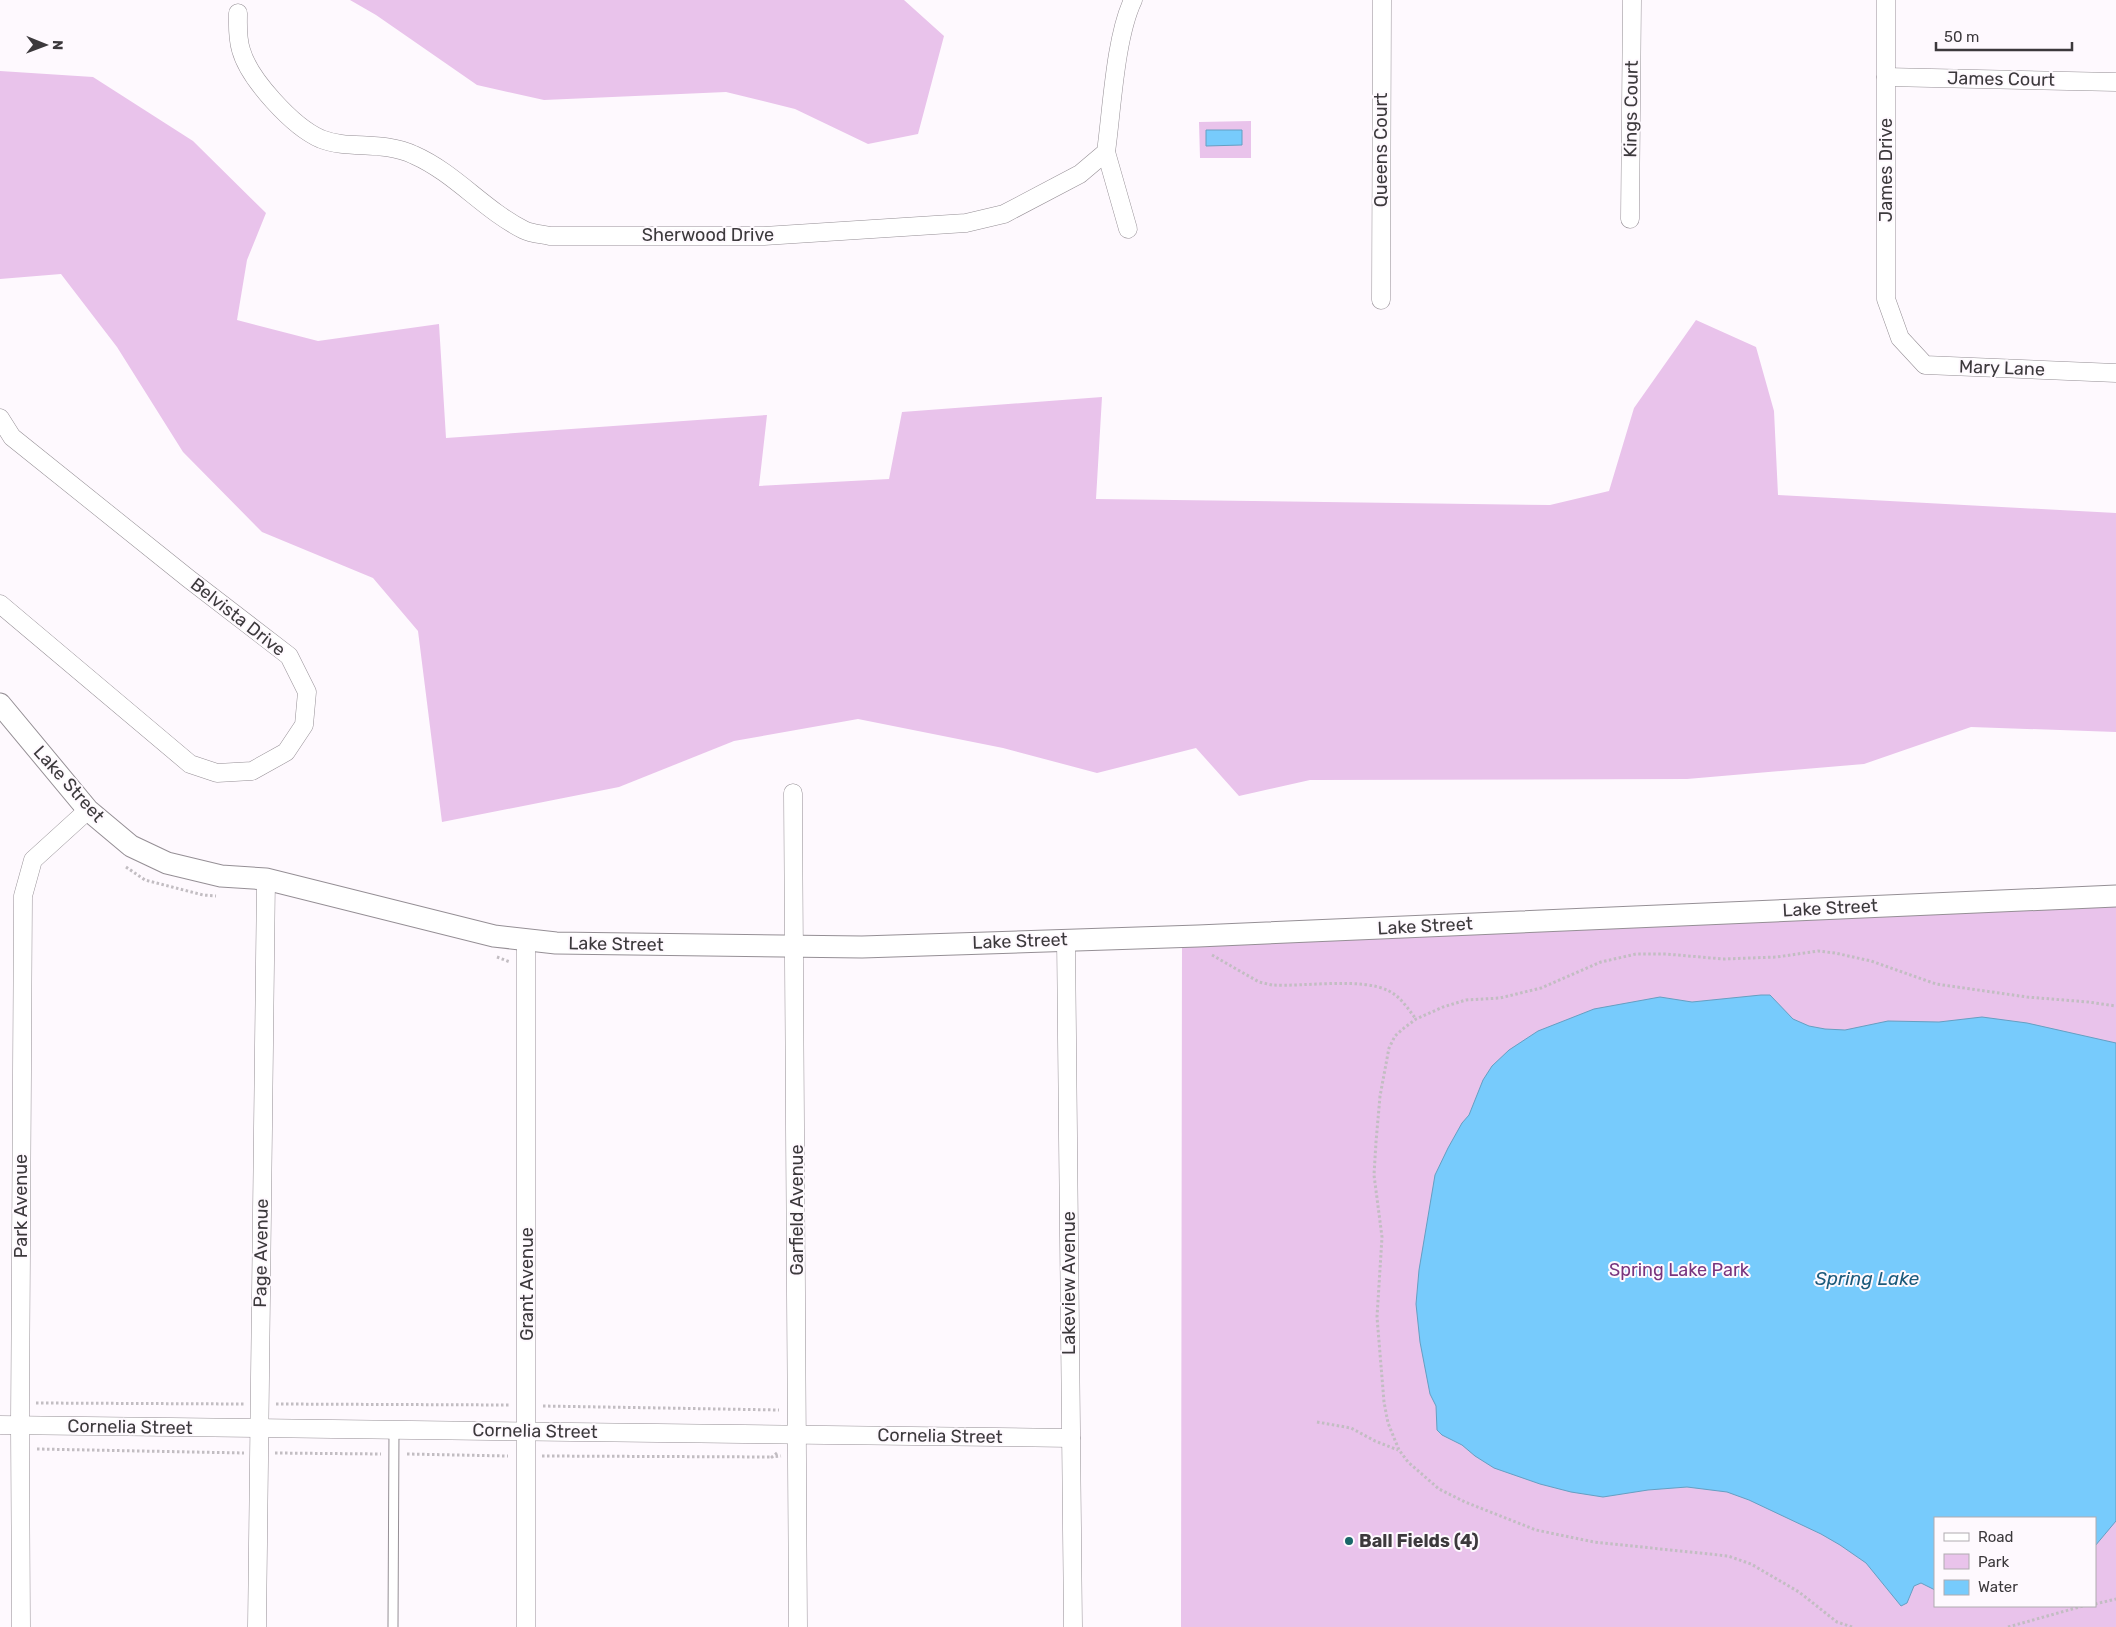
<svg xmlns="http://www.w3.org/2000/svg" width="2116" height="1627" viewBox="0 0 2116 1627" font-family="Rubik,sans-serif">
	<style>
		.green { fill: #e9c3eb; fill-rule: evenodd }
		.water { fill: #77cbfc; stroke: #659fc2 }
		.lines { fill: none; stroke-linecap: round; stroke-linejoin: round }
		.service-casing { stroke: #958f95; stroke-width: 11 }
		.minor-casing { stroke: #958f95; stroke-width: 19 }
		.tertiary-casing { stroke: #958f95; stroke-width: 23 }
		.path { stroke: #c2bdc2; stroke-width: 3; stroke-dasharray: 2.5 2.5; stroke-linecap: butt }
		.service { stroke: #fff; stroke-width: 9 }
		.minor { stroke: #fff; stroke-width: 18 }
		.tertiary { stroke: #fff; stroke-width: 21 }
		.poi-dot { fill: #196769; stroke: #fef9fe; stroke-width: 2 }
		.labels { text-anchor: middle; stroke-width: 4; stroke-linejoin: round; paint-order: stroke }
		.street-label { font-size: 18px; fill: #3c393c; stroke: #fef9fe }
		.park-label { font-size: 18px; fill: #79357f; stroke: #fef9fe }
		.poi-label { font-size: 18px; font-weight: bold; fill: #3c393c; stroke: #fef9fe; text-anchor: start }
		.water-label { font-size: 19px; font-style: italic; fill: #1c5b7c; stroke: #fef9fe }
	</style>
	<rect width="100%" height="100%" fill="#fef9fe"/>
	<!-- green -->
	<g class="green">
		<path d="M350,0h554l40,36 -26,98 -50,10 -73,-35 -69,-17 -182,8 -67,-15 -101,-70z"/>
		<path d="M0,71l93,6 100,64 73,72 -19,47 -10,60 81,21 121,-17 7,114 321,-23 -8,71 130,-7 13,-67 200,-15 -6,102 454,6 59,-14 25,-83 62,-88 60,27 18,64 4,84 338,18v219l-145,-5 -107,37 -177,15 -377,1 -71,16 -43,-48 -99,25 -94,-25 -145,-29 -124,22 -115,46 -177,35 -24,-191 -45,-53 -111,-46 -79,-80 -66,-105 -56,-73 -61,5z"/>
		<path d="M1251,121v37h-51l-1,-36z"/>
		<path d="M2116,896v731h-935l1,-691zM1935,1518h160v88h-160z"/>
	</g>
	<!-- water -->
	<g class="water">
		<path d="M1206,130h36v15l-36,1z"/>
		<path d="M1761,995h9l23,24 16,7 16,3 20,1 43,-9 51,1 43,-5 45,6 89,20v478l-21,25v-28h-160v72l-14,-7 -7,3 -7,17 -6,3 -35,-43 -26,-18 -19,-11 -72,-34 -22,-8 -40,-5 -39,3 -45,7 -32,-5 -31,-8 -46,-16 -19,-12 -13,-11 -20,-10 -5,-5 -1,-24 -6,-12 -10,-52 -4,-38 3,-34 16,-95 13,-27 14,-25 7,-8 14,-35 9,-14 17,-16 29,-19 56,-22 66,-12 32,5z"/>
	</g>
	<g class="lines">
		<defs>
			<path id="service" d="M393,1627l1,-197"/>
			<g id="minor">
				<path d="M1886,0v299l14,39 25,27 191,8"/>
				<path d="M238,13c0,13 -1,24 3,37 8,29 52,77 80,89 28,11 61,1 93,16 41,18 70,55 110,75 8,4 18,4 26,6h214l202,-13 38,-9 76,-40 26,-22c6,-43 9,-114 27,-152"/>
				<path d="M1886,77l230,5"/>
				<path d="M1106,152l22,77"/>
				<path d="M1630,219l2,-219"/>
				<path d="M1381,300l1,-300"/>
				<path d="M0,418l12,19 177,142 100,77 18,36 -3,33 -18,27 -34,19 -35,2 -27,-9 -190,-160"/>
				<path d="M793,793l5,834"/>
				<path d="M1066,939l7,688"/>
				<path d="M526,941v686"/>
				<path d="M0,1425l1071,13"/>
				<path d="M21,1627l-1,-202 3,-529 10,-36 55,-50"/>
				<path d="M257,1627l9,-748"/>
			</g>
			<path id="tertiary" d="M0,704l88,106 43,36 36,17 54,13 45,3 228,57 62,7 306,4 336,-11 918,-40"/>
		</defs>
		<!-- service casing -->
		<use href="#service" class="service-casing"/>
		<!-- minor casing -->
		<use href="#minor" class="minor-casing"/>
		<!-- tertiary casing -->
		<use href="#tertiary" class="tertiary-casing"/>
		<!-- path -->
		<g class="path">
			<path d="M126,867l19,13 58,15 13,1"/>
			<path d="M1212,955l47,27 13,3c32,2 90,-8 117,6 12,6 19,18 27,28"/>
			<path d="M497,957l13,5"/>
			<path d="M36,1403l208,1"/>
			<path d="M276,1404l233,1"/>
			<path d="M543,1406l236,4"/>
			<path d="M1317,1422l34,6 24,13 23,9"/>
			<path d="M37,1449l207,4"/>
			<path d="M275,1453l106,1"/>
			<path d="M777,1453l-5,4 9,-1"/>
			<path d="M407,1454l101,2"/>
			<path d="M542,1456l230,1"/>
			<path d="M2095,1604l21,-5"/>
			<path d="M1852,1627l-15,-5 -38,-30 -48,-28 -23,-8 -134,-14 -58,-12 -71,-28 -26,-13 -31,-27 -9,-12 -11,-27 -4,-21 -7,-85 5,-80 -8,-62 2,-33 4,-46 9,-48 6,-12 9,-8 12,-9 27,-12 23,-7 34,-2 41,-10 60,-26 35,-8h30l57,5 54,-2 41,-6 17,2 36,8 65,23 91,13 61,5 28,4"/>
			<path d="M2008,1627l75,-21"/>
		</g>
		<!-- service -->
		<use href="#service" class="service"/>
		<!-- minor -->
		<use href="#minor" class="minor"/>
		<!-- tertiary -->
		<use href="#tertiary" class="tertiary"/>
	</g>
	<!-- markers -->
	<circle class="poi-dot" cx="1349" cy="1541" r="5"/>
	<g class="labels">
		<!-- street labels -->
		<g class="street-label">
			<text transform="translate(2001 79) rotate(1)" y="6">James Court</text>
			<text transform="translate(1631 109) rotate(-89)" y="6">Kings Court</text>
			<text transform="translate(1381 150) rotate(-90)" y="6">Queens Court</text>
			<text transform="translate(1886 170) rotate(-90)" y="6">James Drive</text>
			<text x="708" y="241">Sherwood Drive</text>
			<text transform="translate(2002 368) rotate(2)" y="6">Mary Lane</text>
			<text transform="translate(238 617) rotate(38)" y="6">Belvista Drive</text>
			<text transform="translate(69 784) rotate(48)" y="6">Lake Street</text>
			<text transform="translate(1830 908) rotate(-3)" y="6">Lake Street</text>
			<text transform="translate(1425 926) rotate(-3)" y="6">Lake Street</text>
			<text transform="translate(1020 941) rotate(-2)" y="6">Lake Street</text>
			<text transform="translate(616 944) rotate(1)" y="6">Lake Street</text>
			<text transform="translate(21 1206) rotate(-90)" y="6">Park Avenue</text>
			<text transform="translate(797 1210) rotate(-90)" y="6">Garfield Avenue</text>
			<text transform="translate(261 1253) rotate(-89)" y="6">Page Avenue</text>
			<text transform="translate(1069 1283) rotate(-90)" y="6">Lakeview Avenue</text>
			<text transform="translate(527 1284) rotate(-90)" y="6">Grant Avenue</text>
			<text transform="translate(130 1427) rotate(1)" y="6">Cornelia Street</text>
			<text transform="translate(535 1431) rotate(1)" y="6">Cornelia Street</text>
			<text transform="translate(940 1436) rotate(1)" y="6">Cornelia Street</text>
		</g>
		<!-- park labels -->
		<g class="park-label">
			<text x="1679" y="1276">Spring Lake Park</text>
		</g>
		<!-- poi labels -->
		<g class="poi-label">
			<text x="1359" y="1547">Ball Fields (4)</text>
		</g>
		<!-- water labels -->
		<g class="water-label">
			<text x="1867" y="1285">Spring Lake</text>
		</g>
	</g>
	<!-- legend -->
	<rect x="1934" y="1517" width="162" height="90" fill="#fef9fe" stroke="#b0acb0"/>
	<rect x="1944" y="1533" width="25" height="8" fill="#ffffff" stroke="#b0acb0"/>
	<text x="1978" y="1542" font-size="15" fill="#3c393c">Road</text>
	<rect x="1944" y="1554" width="25" height="15" fill="#e9c3eb" stroke="#b0acb0"/>
	<text x="1978" y="1567" font-size="15" fill="#3c393c">Park</text>
	<rect x="1944" y="1580" width="25" height="15" fill="#77cbfc" stroke="#b0acb0"/>
	<text x="1978" y="1592" font-size="15" fill="#3c393c">Water</text>
	<!-- north arrow -->
	<g transform="translate(45 45) rotate(91)" stroke="#fef9fe" stroke-width="4" paint-order="stroke">
	<path d="M0-4L9 19L0 12L-9 19Z" fill="#3c393c"/>
	<text y="-8" font-size="14" font-weight="bold" text-anchor="middle" fill="#3c393c">N</text>
	</g>
	<!-- scale -->
	<path d="M1936 42v8h136v-8" fill="none" stroke="#3c393c" stroke-width="2.5"/>
	<text x="1944" y="42" font-size="15" fill="#3c393c" stroke="#fef9fe" stroke-width="4" paint-order="stroke">50 m</text>
</svg>
